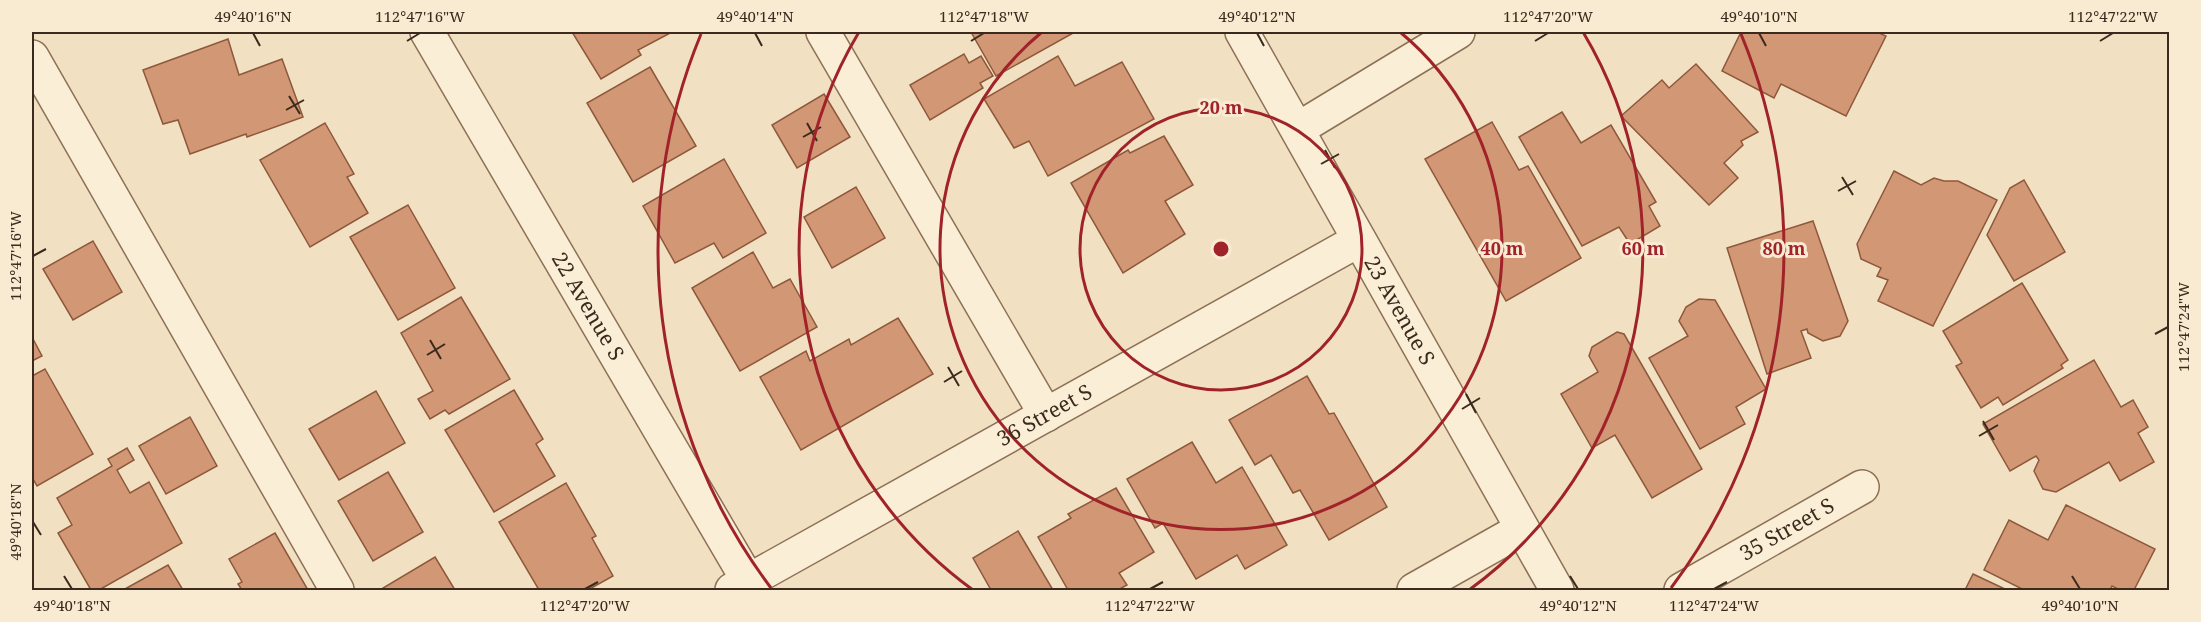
<svg xmlns="http://www.w3.org/2000/svg" width="2201" height="622" viewBox="0 0 2201 622" font-family="'Noto Serif',serif">
	<style>
		.building { fill: #d29775; stroke: #8e583b; stroke-width: 1.5 }
		.lines { fill: none; stroke-linecap: round; stroke-linejoin: round }
		.minor-casing { stroke: #8d7157; stroke-width: 36 }
		.minor { stroke: #fbeed6; stroke-width: 33 }
		.ticks { fill: none; stroke: #3b2a1d; stroke-width: 2 }
		.ring { fill: none; stroke: #a1232a; stroke-width: 3 }
		.labels { text-anchor: middle; stroke-width: 6; stroke-linejoin: round; paint-order: stroke }
		.street-label { font-size: 21px; fill: #3b2a1d; stroke: #f8ebd2 }
		.centre { fill: #a1232a; stroke: #f8ebd2; stroke-width: 3 }
		.ring-label { font-size: 18px; text-anchor: middle; font-weight: bold; fill: #a1232a; stroke: #f8ebd2; stroke-width: 6; stroke-linejoin: round; paint-order: stroke }
		.neatline { fill: none; stroke: #3b2a1d; stroke-width: 2 }
		.ticks-label { font-size: 15px; text-anchor: middle; fill: #3b2a1d }
	</style>
	<rect width="100%" height="100%" fill="#f1e1c2"/>
	<!-- building -->
	<g class="building">
		<path d="M572,32h100l-34,18 3,5 -40,24z"/>
		<path d="M971,32h104l-79,44z"/>
		<path d="M1741,32h136l9,4 -40,80 -65,-32 -7,14 -52,-27z"/>
		<path d="M228,39l11,36 43,-16 21,58 -56,20 -1,-3 -56,20 -12,-34 -15,4 -20,-54z"/>
		<path d="M964,54l5,9 12,-7 12,20 -13,7 3,5 -53,32 -20,-35z"/>
		<path d="M1058,56l17,30 47,-24 32,57 -106,57 -19,-35 -15,7 -30,-49z"/>
		<path d="M1696,64l62,68 -17,9 2,4 -19,18 14,15 -29,27 -88,-89 41,-36 7,8z"/>
		<path d="M650,67l46,79 -63,36 -46,-79z"/>
		<path d="M824,94l26,43 -53,31 -25,-43z"/>
		<path d="M1562,112l19,31 30,-18 45,77 -7,4 11,20 -30,18 -11,-17 -37,19 -63,-109z"/>
		<path d="M1492,122l27,48 9,-4 53,92 -75,43 -81,-142z"/>
		<path d="M325,123l29,51 -7,3 21,36 -58,34 -50,-87z"/>
		<path d="M1164,136l29,49 -28,16 20,33 -62,39 -52,-90 57,-33 2,3z"/>
		<path d="M724,159l42,74 -43,25 -9,-15 -39,20 -32,-57z"/>
		<path d="M1894,171l27,14 13,-7 10,3h14l39,19 -64,126 -55,-25 10,-21 -11,-4 4,-8 -20,-9 -4,-15z"/>
		<path d="M2024,180l41,72 -51,29 -27,-46 23,-47z"/>
		<path d="M856,187l29,51 -53,30 -28,-51z"/>
		<path d="M408,205l47,83 -57,32 -48,-83z"/>
		<path d="M1813,221l35,100 -8,15 -17,5 -15,-8 -1,-4 -6,2 10,27 -44,16 -40,-126z"/>
		<path d="M93,241l29,51 -49,28 -30,-51z"/>
		<path d="M753,252l20,36 17,-9 27,48 -77,44 -48,-83z"/>
		<path d="M2022,283l46,77 -7,5 2,3 -60,37 -5,-8 -17,11 -25,-42 6,-3 -19,-32z"/>
		<path d="M461,297l49,82 -61,35 -4,-4 -15,9 -12,-20 15,-8 -32,-58z"/>
		<path d="M1699,299l16,1 51,89 -30,18 9,17 -45,25 -51,-91 39,-22 -9,-15 7,-14z"/>
		<path d="M898,318l35,56 -132,76 -41,-73 46,-26 4,10 39,-22 2,6z"/>
		<path d="M1617,332l7,2 78,135 -50,29 -37,-63 -23,13 -31,-54 37,-22 -9,-16 3,-9z"/>
		<path d="M32,337l10,19 -10,5z"/>
		<path d="M2094,360l27,47 12,-7 15,27 -10,6 16,29 -34,19 -11,-19 -53,30 -13,-3 -9,-18 5,-11 -3,-4 -26,15 -27,-47z"/>
		<path d="M45,369l48,85 -56,32 -5,-9v-101z"/>
		<path d="M1307,376l22,38 5,-1 53,94 -58,33 -29,-50 -7,3 -22,-38 -16,10 -26,-45z"/>
		<path d="M514,390l29,49 -7,5 19,32 -61,36 -49,-82z"/>
		<path d="M376,391l29,52 -66,37 -30,-51z"/>
		<path d="M190,417l27,49 -51,28 -27,-48z"/>
		<path d="M1192,442l24,41 26,-16 45,78 -42,24 -8,-14 -41,24 -33,-56 -8,5 -28,-49z"/>
		<path d="M127,448l7,12 -17,10 13,23 19,-11 33,61 -83,47h-8l-33,-57 14,-8 -15,-27 55,-32 -4,-7z"/>
		<path d="M388,472l35,60 -50,29 -35,-60z"/>
		<path d="M566,483l30,53 -4,2 21,38 -25,14h-49l-40,-68z"/>
		<path d="M1116,488l38,64 -35,21 8,12 -9,5h-50l-30,-53 33,-19 -3,-4z"/>
		<path d="M2066,505l89,44 -21,41h-14l-8,-4 -2,4h-86l-40,-20 25,-50 39,20z"/>
		<path d="M1018,531l35,59h-62l-18,-32z"/>
		<path d="M275,533l33,57h-66l-4,-6 4,-2 -13,-23z"/>
		<path d="M435,557l20,33h-71l-1,-2z"/>
		<path d="M168,565l15,25h-60z"/>
		<path d="M1973,574l34,16h-42z"/>
	</g>
	<g class="lines">
		<defs>
			<g id="minor">
				<path id="s1" d="M427,32l322,550"/>
				<path d="M823,32l223,383"/>
				<path id="s2" d="M1242,32l315,558"/>
				<path d="M32,57l305,533"/>
				<path d="M1298,129l160,-97"/>
				<path id="s3" d="M732,590l627,-350"/>
				<path d="M1414,590l108,-61"/>
				<path id="s4" d="M1681,590l181,-103"/>
			</g>
		</defs>
		<!-- minor casing -->
		<use href="#minor" class="minor-casing"/>
		<!-- minor -->
		<use href="#minor" class="minor"/>
	</g>
	<!-- ticks -->
	<path class="ticks" d="M253,33l7,13M755,33l7,13M1257,33l7,13M1759,33l7,13M407,41l13,-8M971,41l13,-8M1535,41l13,-8M2100,41l13,-8M289,96l11,18M286,110l18,-10M807,123l10,18M803,137l18,-10M1325,150l10,18M1321,164l18,-10M1842,177l11,18M1838,191l18,-10M33,256l13,-7M2155,334l13,-7M430,340l11,19M427,355l18,-11M948,367l11,19M944,382l18,-11M1466,394l10,19M1462,409l18,-11M1983,421l11,19M1979,436l19,-11M33,522l8,13M64,576l8,13M1570,576l8,13M2072,576l8,13M585,589l13,-7M1150,589l13,-7M1714,589l13,-7"/>
	<!-- distance rings -->
	<g class="ring">
		<circle cx="1221" cy="249" r="141"/>
		<path d="M1400 32A281 281 0 1 1 1042 32"/>
		<path d="M973 590A422 422 0 0 1 859 32M1583 32A422 422 0 0 1 1469 590"/>
		<path d="M771 588A563 563 0 0 1 701 34M1741 34A563 563 0 0 1 1671 588"/>
	</g>
	<g class="labels">
		<!-- street labels -->
		<g class="street-label">
			<text dy="7" stroke="none"><textPath href="#s1" startOffset="318">22 Avenue S</textPath></text>
			<text dy="7" stroke="none"><textPath href="#s2" startOffset="320">23 Avenue S</textPath></text>
			<text dy="7" stroke="none"><textPath href="#s3" startOffset="358">36 Street S</textPath></text>
			<text dy="7" stroke="none"><textPath href="#s4" startOffset="122">35 Street S</textPath></text>
		</g>
	</g>
	<circle cx="1221" cy="249" r="9" class="centre"/>
	<g class="ring-label">
		<text x="1221" y="114">20 m</text>
		<text x="1502" y="255">40 m</text>
		<text x="1643" y="255">60 m</text>
		<text x="1784" y="255">80 m</text>
	</g>
	<!-- border -->
	<rect width="2201" height="622" fill="none" stroke="#f8ebd2" stroke-width="66"/>
	<rect x="33" y="33" width="2135" height="556" class="neatline"/>
	<g class="ticks-label">
		<text x="253" y="22">49°40'16"N</text>
		<text x="420" y="22">112°47'16"W</text>
		<text x="755" y="22">49°40'14"N</text>
		<text x="984" y="22">112°47'18"W</text>
		<text x="1257" y="22">49°40'12"N</text>
		<text x="1548" y="22">112°47'20"W</text>
		<text x="1759" y="22">49°40'10"N</text>
		<text x="2113" y="22">112°47'22"W</text>
		<text transform="translate(16 256) rotate(-90)" y="5">112°47'16"W</text>
		<text transform="translate(2184 327) rotate(-90)" y="5">112°47'24"W</text>
		<text transform="translate(16 522) rotate(-90)" y="5">49°40'18"N</text>
		<text x="72" y="611">49°40'18"N</text>
		<text x="585" y="611">112°47'20"W</text>
		<text x="1150" y="611">112°47'22"W</text>
		<text x="1578" y="611">49°40'12"N</text>
		<text x="1714" y="611">112°47'24"W</text>
		<text x="2080" y="611">49°40'10"N</text>
	</g>
</svg>
